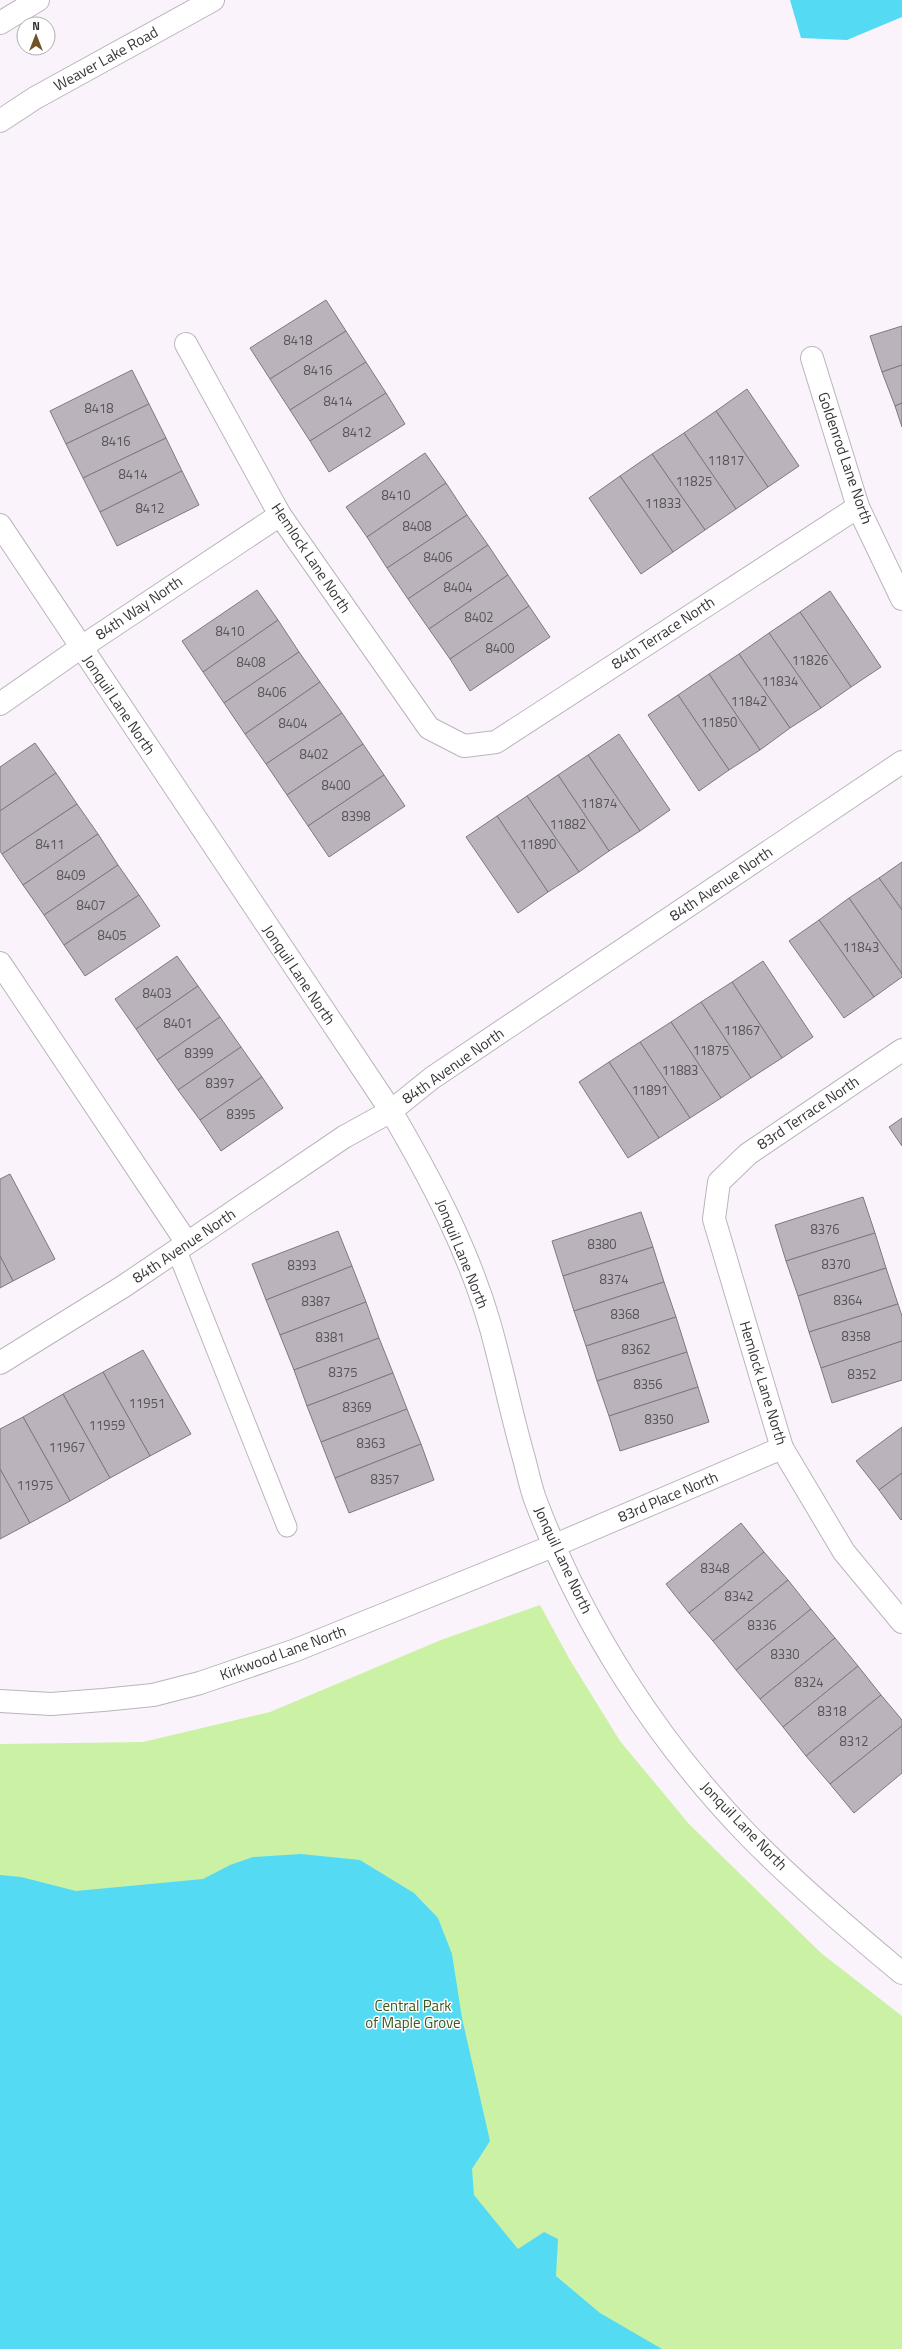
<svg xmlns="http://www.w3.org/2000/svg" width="902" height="2349" viewBox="0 0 902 2349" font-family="'Titillium Web',sans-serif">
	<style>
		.green { fill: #cbf1a5 }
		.water { fill: #54dbf3 }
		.building { fill: #bab3bb; stroke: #7f7880 }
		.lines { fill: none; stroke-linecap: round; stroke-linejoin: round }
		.lane-casing { stroke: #bbb4bc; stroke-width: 21 }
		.street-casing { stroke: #bbb4bc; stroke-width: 24 }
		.secondary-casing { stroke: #bbb4bc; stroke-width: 24 }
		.lane { stroke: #fff; stroke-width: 19 }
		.street { stroke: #fff; stroke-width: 22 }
		.secondary { stroke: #fff; stroke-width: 22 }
		.labels { text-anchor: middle; stroke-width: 3; stroke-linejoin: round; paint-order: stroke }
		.number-label { font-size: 13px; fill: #585459 }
		.street-label { font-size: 15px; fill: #383538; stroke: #fff }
		.park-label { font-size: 15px; fill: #3d571d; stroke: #fff }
	</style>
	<rect width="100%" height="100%" fill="#faf3fb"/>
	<!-- green -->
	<path class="green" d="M540,1605l30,55 50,81 69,83 132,129 81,63v333h-902v-605l143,-2 127,-30 171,-72z"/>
	<!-- water -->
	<g class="water">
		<path d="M790,0h112v17l-55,23 -46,-2z"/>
		<path d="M301,1854l59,6 54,33 24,25 14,36 10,64 28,123 -18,28 2,26 44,54 26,-17 14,7 -2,37 44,37 62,36h-662v-474l21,2 55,14 127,-12 27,-14 23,-8z"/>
	</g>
	<!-- building -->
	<g class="building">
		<path d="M326,300l20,31 -76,48 -20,-31z"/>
		<path d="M902,326v39l-20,7 -12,-36z"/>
		<path d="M346,331l20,31 -76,48 -20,-31z"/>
		<path d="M366,362l20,31 -76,48 -20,-31z"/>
		<path d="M902,365v38l-7,3 -13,-34z"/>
		<path d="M132,370l17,34 -83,40 -16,-33z"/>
		<path d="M747,389l52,77 -31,21 -52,-76z"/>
		<path d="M386,393l19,31 -76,48 -19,-31z"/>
		<path d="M902,403v24l-7,-21z"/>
		<path d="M149,404l17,34 -83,40 -17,-34z"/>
		<path d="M716,411l52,76 -32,22 -52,-76z"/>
		<path d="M684,433l52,76 -31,21 -53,-76z"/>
		<path d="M166,438l16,33 -82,41 -17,-34z"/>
		<path d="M425,453l21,30 -79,54 -21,-30z"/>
		<path d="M652,454l53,76 -32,22 -53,-76z"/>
		<path d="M182,471l17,34 -82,41 -17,-34z"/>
		<path d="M620,476l53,76 -32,22 -52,-76z"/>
		<path d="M446,483l21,32 -80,53 -20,-31z"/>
		<path d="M467,515l21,30 -80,54 -21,-31z"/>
		<path d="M488,545l20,30 -79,54 -21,-30z"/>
		<path d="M508,575l21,31 -79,53 -21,-30z"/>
		<path d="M257,590l21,30 -75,52 -21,-31z"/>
		<path d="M830,591l51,76 -30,20 -51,-75z"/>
		<path d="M529,606l21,31 -80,54 -20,-32z"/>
		<path d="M800,612l51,75 -30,21 -52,-75z"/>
		<path d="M278,620l21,32 -75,51 -21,-31z"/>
		<path d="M769,633l52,75 -31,20 -51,-74z"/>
		<path d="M299,652l21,30 -75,52 -21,-31z"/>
		<path d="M739,654l51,74 -30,22 -51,-76z"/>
		<path d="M709,674l51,76 -31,20 -51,-75z"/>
		<path d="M320,682l22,31 -76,51 -21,-30z"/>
		<path d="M678,695l51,75 -30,21 -51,-76z"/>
		<path d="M342,713l21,31 -76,51 -21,-31z"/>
		<path d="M619,734l51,76 -30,21 -52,-76z"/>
		<path d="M35,743l21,30 -56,38v-44z"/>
		<path d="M363,744l21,31 -76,51 -21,-31z"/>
		<path d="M588,755l52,76 -31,20 -51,-76z"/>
		<path d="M56,773l21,31 -75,50 -2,-3v-40z"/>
		<path d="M384,775l21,31 -76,51 -21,-31z"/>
		<path d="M558,775l51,76 -30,21 -52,-76z"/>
		<path d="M527,796l52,76 -31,20 -51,-76z"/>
		<path d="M77,804l21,30 -75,51 -21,-31z"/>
		<path d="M497,816l51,76 -30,21 -52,-76z"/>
		<path d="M98,834l20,31 -74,50 -21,-30z"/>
		<path d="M902,862v48l-23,-32z"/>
		<path d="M118,865l21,30 -75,50 -20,-30z"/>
		<path d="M879,878l23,32v64l-53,-76z"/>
		<path d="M139,895l21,31 -75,50 -21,-31z"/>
		<path d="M849,898l53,76v3l-28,20 -55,-77z"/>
		<path d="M819,920l55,77 -30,21 -55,-77z"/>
		<path d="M177,956l21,30 -62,43 -21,-30z"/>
		<path d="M763,961l50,76 -31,21 -50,-76z"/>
		<path d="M732,982l50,76 -31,20 -50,-76z"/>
		<path d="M198,986l22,31 -63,43 -21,-31z"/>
		<path d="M701,1002l50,76 -30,20 -50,-76z"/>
		<path d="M220,1017l21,30 -63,43 -21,-30z"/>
		<path d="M671,1022l50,76 -31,20 -50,-76z"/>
		<path d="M640,1042l50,76 -31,20 -50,-76z"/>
		<path d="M241,1047l21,30 -62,43 -22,-30z"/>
		<path d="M609,1062l50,76 -31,20 -49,-76z"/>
		<path d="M262,1077l21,31 -62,43 -21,-31z"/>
		<path d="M902,1118v28l-13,-19z"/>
		<path d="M10,1174l45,85 -42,22 -13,-25v-77z"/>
		<path d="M863,1197l12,36 -89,28 -11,-36z"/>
		<path d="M641,1212l12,35 -90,29 -11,-35z"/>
		<path d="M338,1231l14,35 -86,34 -14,-36z"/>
		<path d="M875,1233l11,35 -88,28 -12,-35z"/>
		<path d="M653,1247l11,35 -90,29 -11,-35z"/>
		<path d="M0,1256l13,25 -13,7z"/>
		<path d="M352,1266l14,36 -86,33 -14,-35z"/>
		<path d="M886,1268l12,36 -89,28 -11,-36z"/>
		<path d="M664,1282l12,35 -90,29 -12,-35z"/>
		<path d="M366,1302l13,36 -85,32 -14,-35z"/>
		<path d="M898,1304l4,12v25l-81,27 -12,-36z"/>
		<path d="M676,1317l11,35 -90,29 -11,-35z"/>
		<path d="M379,1338l14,35 -86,33 -13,-36z"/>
		<path d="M902,1341v39l-70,23 -11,-35z"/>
		<path d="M143,1350l48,84 -41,22 -47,-84z"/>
		<path d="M687,1352l11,35 -89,29 -12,-35z"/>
		<path d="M103,1372l47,84 -40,22 -47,-84z"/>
		<path d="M393,1373l14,36 -86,33 -14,-36z"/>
		<path d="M698,1387l11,35 -89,29 -11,-35z"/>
		<path d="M63,1394l47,84 -40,23 -47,-84z"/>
		<path d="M407,1409l14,35 -86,34 -14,-36z"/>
		<path d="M23,1417l47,84 -40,22 -30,-54v-40z"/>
		<path d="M902,1427v46l-23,17 -23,-29z"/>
		<path d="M421,1444l13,36 -85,33 -14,-35z"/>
		<path d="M0,1469l30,54 -30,16z"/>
		<path d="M902,1473v46l-1,1 -22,-30z"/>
		<path d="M741,1523l23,29 -75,61 -23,-29z"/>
		<path d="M764,1552l24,28 -75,61 -24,-28z"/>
		<path d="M788,1580l23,29 -75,61 -23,-29z"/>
		<path d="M811,1609l24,29 -75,61 -24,-29z"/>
		<path d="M835,1638l23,28 -75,61 -23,-28z"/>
		<path d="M858,1666l23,29 -75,61 -23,-29z"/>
		<path d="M881,1695l21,25v6l-72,58 -24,-28z"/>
		<path d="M902,1726v47l-48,40 -24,-29z"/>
	</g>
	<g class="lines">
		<defs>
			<path id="lane" d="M177,1251l110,276"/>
			<g id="street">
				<path d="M186,344l94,171 149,213 35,18 32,-4 362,-235"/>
				<path d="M812,358l46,149 44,92"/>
				<path d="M0,704l80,-56 200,-133"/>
				<path d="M0,963l187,280"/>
				<path d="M902,1050l-154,104 -29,28 -5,37 68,229 62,104 58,70"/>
				<path d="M0,1363l124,-77 220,-149 47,-26 41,-33 470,-316"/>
				<path d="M0,1701l51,3 52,-4 50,-5 47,-12 96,-33 257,-104 229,-98"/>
			</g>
			<g id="secondary">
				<path d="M0,23l38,-23"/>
				<path d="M0,121l35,-23 178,-98"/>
				<path d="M0,525l391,586c40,68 77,138 99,214 12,43 21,87 33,130 4,14 7,30 12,44 47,125 121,241 214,337 47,48 101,94 153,137"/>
			</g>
		</defs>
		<!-- lane casing -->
		<use href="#lane" class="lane-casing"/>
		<!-- street casing -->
		<use href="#street" class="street-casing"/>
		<!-- secondary casing -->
		<use href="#secondary" class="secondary-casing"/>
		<!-- lane -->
		<use href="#lane" class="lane"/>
		<!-- street -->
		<use href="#street" class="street"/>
		<!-- secondary -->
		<use href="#secondary" class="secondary"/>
	</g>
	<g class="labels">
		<!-- number labels -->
		<g class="number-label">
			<text x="298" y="345">8418</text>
			<text x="318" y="375">8416</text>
			<text x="338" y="406">8414</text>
			<text x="99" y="413">8418</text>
			<text x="357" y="437">8412</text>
			<text x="116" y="446">8416</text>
			<text x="726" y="465">11817</text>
			<text x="133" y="479">8414</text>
			<text x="694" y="486">11825</text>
			<text x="396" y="500">8410</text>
			<text x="663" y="508">11833</text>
			<text x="150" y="513">8412</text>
			<text x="417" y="531">8408</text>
			<text x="438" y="562">8406</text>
			<text x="458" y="592">8404</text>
			<text x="479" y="622">8402</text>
			<text x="230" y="636">8410</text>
			<text x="500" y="653">8400</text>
			<text x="810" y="665">11826</text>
			<text x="251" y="667">8408</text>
			<text x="780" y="686">11834</text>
			<text x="272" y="697">8406</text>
			<text x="749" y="706">11842</text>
			<text x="719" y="727">11850</text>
			<text x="293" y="728">8404</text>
			<text x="314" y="759">8402</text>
			<text x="336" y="790">8400</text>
			<text x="599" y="808">11874</text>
			<text x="356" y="821">8398</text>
			<text x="568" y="829">11882</text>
			<text x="50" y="849">8411</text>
			<text x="538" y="849">11890</text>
			<text x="71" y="880">8409</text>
			<text x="91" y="910">8407</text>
			<text x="112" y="940">8405</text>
			<text x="861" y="952">11843</text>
			<text x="157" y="998">8403</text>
			<text x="178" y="1028">8401</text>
			<text x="742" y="1035">11867</text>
			<text x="711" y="1055">11875</text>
			<text x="199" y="1058">8399</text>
			<text x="680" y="1075">11883</text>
			<text x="220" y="1088">8397</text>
			<text x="650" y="1095">11891</text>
			<text x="241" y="1119">8395</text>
			<text x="825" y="1234">8376</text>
			<text x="602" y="1249">8380</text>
			<text x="836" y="1269">8370</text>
			<text x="302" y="1270">8393</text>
			<text x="614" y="1284">8374</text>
			<text x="848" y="1305">8364</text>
			<text x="316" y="1306">8387</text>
			<text x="625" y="1319">8368</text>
			<text x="856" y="1341">8358</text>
			<text x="330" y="1342">8381</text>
			<text x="636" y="1354">8362</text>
			<text x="343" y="1377">8375</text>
			<text x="862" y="1379">8352</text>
			<text x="648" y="1389">8356</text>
			<text x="147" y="1408">11951</text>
			<text x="357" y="1412">8369</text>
			<text x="659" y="1424">8350</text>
			<text x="107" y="1430">11959</text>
			<text x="371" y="1448">8363</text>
			<text x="67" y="1452">11967</text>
			<text x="385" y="1484">8357</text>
			<text x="35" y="1490">11975</text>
			<text x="715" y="1573">8348</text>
			<text x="739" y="1601">8342</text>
			<text x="762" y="1630">8336</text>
			<text x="785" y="1659">8330</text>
			<text x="809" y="1687">8324</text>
			<text x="832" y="1716">8318</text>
			<text x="854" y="1746">8312</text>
		</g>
		<!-- street labels -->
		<g class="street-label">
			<text transform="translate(106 59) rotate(-29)" y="5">Weaver Lake Road</text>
			<text transform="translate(845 458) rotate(71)" y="5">Goldenrod Lane North</text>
			<text transform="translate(311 558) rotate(56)" y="5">Hemlock Lane North</text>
			<text transform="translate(139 608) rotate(-34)" y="5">84th Way North</text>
			<text transform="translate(663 633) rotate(-33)" y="5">84th Terrace North</text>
			<text transform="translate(119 705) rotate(56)" y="5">Jonquil Lane North</text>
			<text transform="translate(721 884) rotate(-34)" y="5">84th Avenue North</text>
			<text transform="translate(299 975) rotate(56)" y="5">Jonquil Lane North</text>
			<text transform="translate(453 1066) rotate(-35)" y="5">84th Avenue North</text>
			<text transform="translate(808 1113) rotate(-34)" y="5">83rd Terrace North</text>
			<text transform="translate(184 1246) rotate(-34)" y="5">84th Avenue North</text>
			<text transform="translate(462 1254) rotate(68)" y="5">Jonquil Lane North</text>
			<text transform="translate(763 1383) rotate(73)" y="5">Hemlock Lane North</text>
			<text transform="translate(668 1497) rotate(-23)" y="5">83rd Place North</text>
			<text transform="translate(563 1560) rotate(65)" y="5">Jonquil Lane North</text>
			<text transform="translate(283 1653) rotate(-20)" y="5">Kirkwood Lane North</text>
			<text transform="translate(744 1826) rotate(46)" y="5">Jonquil Lane North</text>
		</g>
		<!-- park labels -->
		<g class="park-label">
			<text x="413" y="2011">Central Park<tspan x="413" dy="17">of Maple Grove</tspan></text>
		</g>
	</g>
	<!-- north arrow -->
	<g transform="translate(36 36)"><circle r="19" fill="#ffffff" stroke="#afaeaf"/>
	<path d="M0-3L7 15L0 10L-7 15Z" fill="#715327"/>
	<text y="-6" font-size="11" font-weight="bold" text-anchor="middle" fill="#383538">N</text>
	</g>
</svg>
